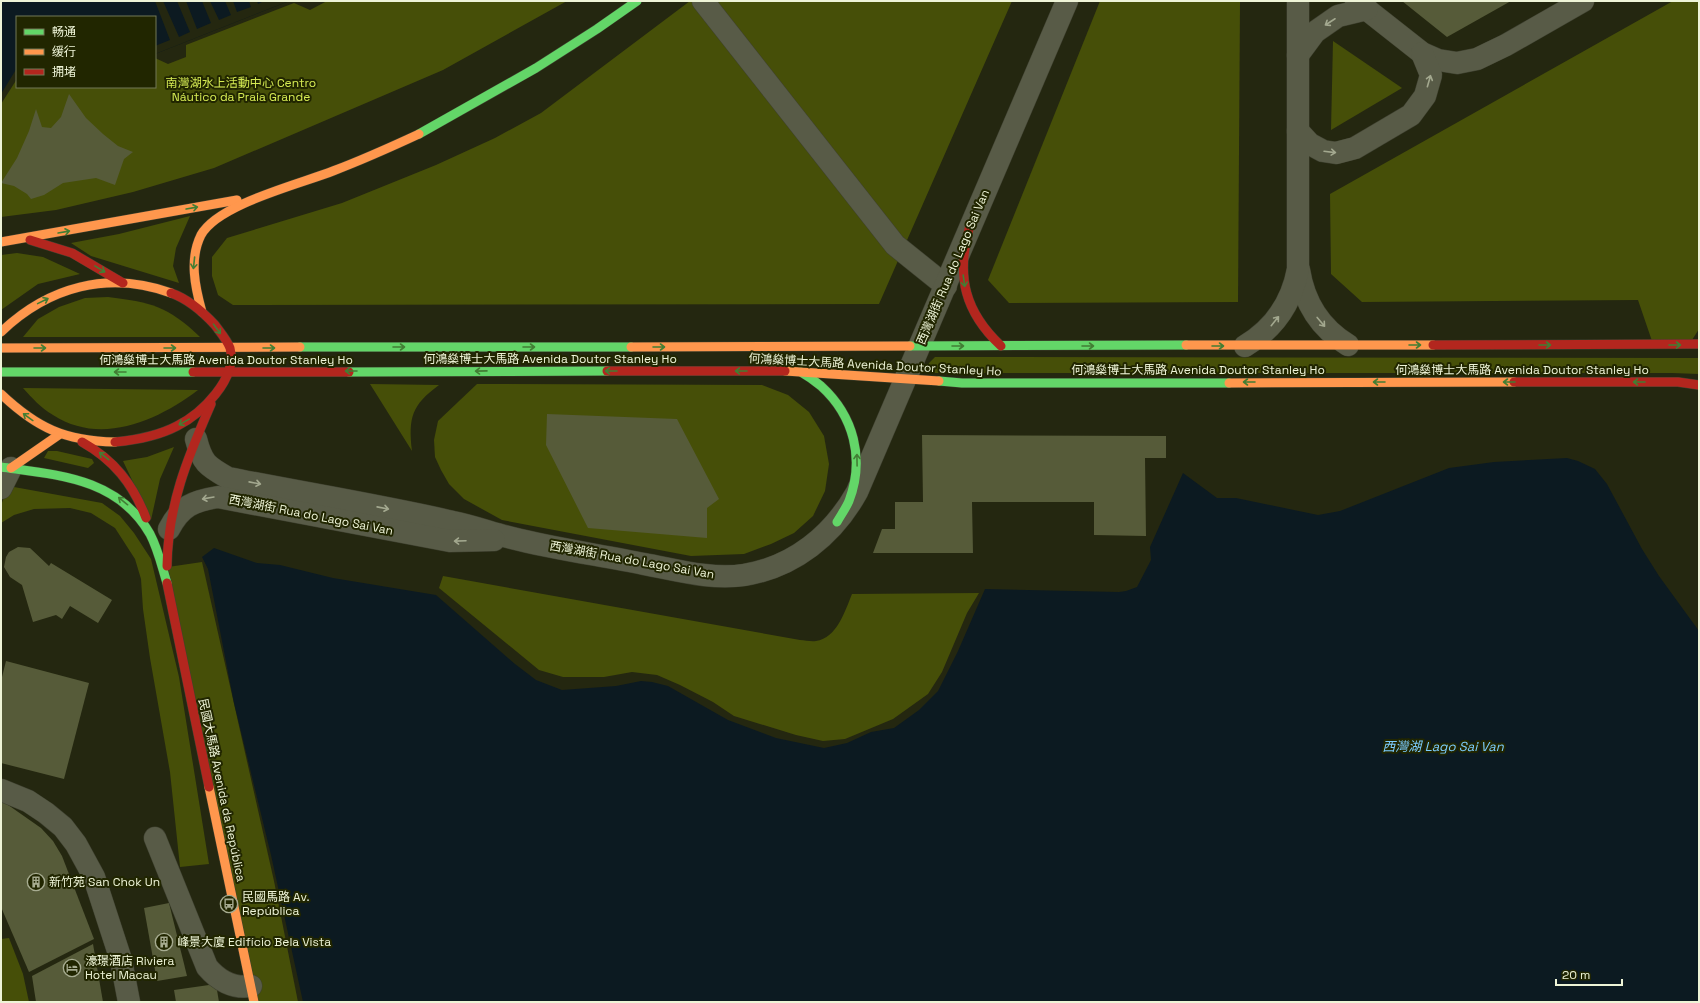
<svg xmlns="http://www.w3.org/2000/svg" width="1700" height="1003" viewBox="0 0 1700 1003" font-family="'Space Grotesk','Noto Sans SC',sans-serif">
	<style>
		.green { fill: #464f08 }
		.water { fill: #0c1a21 }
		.pier { fill: #242710 }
		.building { fill: #565b39 }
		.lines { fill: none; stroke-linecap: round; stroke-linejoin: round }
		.street-casing { stroke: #3f4130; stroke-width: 23 }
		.fast-casing { stroke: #3f4130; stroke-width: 10 }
		.slow-casing { stroke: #3f4130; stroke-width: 10 }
		.jam-casing { stroke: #3f4130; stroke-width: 10 }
		.street { stroke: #585b47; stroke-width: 22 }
		.fast { stroke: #63d668; stroke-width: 9 }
		.slow { stroke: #ff974d; stroke-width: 9 }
		.jam { stroke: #b3261e; stroke-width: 9 }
		.oneway { stroke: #a3a88f }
		.oneway2 { stroke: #427e34 }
		.labels { text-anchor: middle; stroke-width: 4; stroke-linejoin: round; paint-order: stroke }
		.park-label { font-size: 12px; fill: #d6eb53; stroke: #212600 }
		.street-label { font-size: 12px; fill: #eef4d7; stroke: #212600 }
		.poi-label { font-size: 12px; fill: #eef4d7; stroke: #212600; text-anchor: start }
		.water-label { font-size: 13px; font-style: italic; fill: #7dcdfe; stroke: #212600 }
	</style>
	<rect width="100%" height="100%" fill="#242710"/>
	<!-- green -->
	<g class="green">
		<path d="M327,1h240l-124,69 -229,98 -81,24 -77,18 -55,7v-113l16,-25v8h138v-29l13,6 18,-7v-12l108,-42 16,7z"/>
		<path d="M690,1h322l-133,303 -646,1 -15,-10 -6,-19v-19l15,-19 115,-35 94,-38 59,-27 46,-25z"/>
		<path d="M1100,1h140l-2,301 -229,1 -21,-23z"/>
		<path d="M1673,1h26v328l-7,11 -40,1 -14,-41 -276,2 -31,-28 -1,-80z"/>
		<path d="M1333,41l69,47 -71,42z"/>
		<path d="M190,216l-14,32 -3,18 6,17 -88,-27 -20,-13 48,-9z"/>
		<path d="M17,253l26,4 37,17 -42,10 -37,26v-55z"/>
		<path d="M108,297c42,5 60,9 92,40h-177l15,-18 21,-12 26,-9z"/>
		<path d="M935,357l764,1v16l-27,-1h-742l-3,-5 2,-5z"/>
		<path d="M370,384l69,1c-27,20 -31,32 -27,66z"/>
		<path d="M477,384l285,1 26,10 21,17 15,24 5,28 -4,27 -12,25 -19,17 -23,11 -27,10 -53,2 -189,-36 -38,-21 -15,-15 -8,-14 -6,-13 -1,-17 4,-19z"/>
		<path d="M23,388l175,2c-41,31 -97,56 -145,25 -12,-7 -21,-17 -30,-27z"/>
		<path d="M174,447l-14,32 -9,41 -28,-59 24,-4z"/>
		<path d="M48,451h9l35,8 2,4 -6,5 -44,-10z"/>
		<path d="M14,487l88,16 18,13 14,17 17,26 28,118 30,187 -29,3 -10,-95 -20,-114 -7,-49 -2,-30 -6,-20 -20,-31 -24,-15 -21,-5 -36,1 -20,6 -13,8c0,-18 -1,-26 13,-36z"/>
		<path d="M202,562l72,319 24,121h-42l-88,-435z"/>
		<path d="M443,576l357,64c5,0 11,2 16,1 21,-3 29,-30 36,-47l127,-1 -12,20 -25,59 -14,22 -35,25 -48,20 -22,2 -27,-6 -62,-19 -21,-14 -33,-17 -23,-10 -25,-3 -28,5h-41l-24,-7 -100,-82z"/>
		<path d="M9,938l14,36 6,28h-28v-63z"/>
	</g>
	<!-- water -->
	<g class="water">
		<path d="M1,1h288l-134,53v-37h-138v51l-16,26z"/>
		<path d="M1567,458l11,3 17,8 12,15 35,65 17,27 40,55v371h-1396l-32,-147 -37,-152 -26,-134 -6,-12 12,-9 43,15 23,2 53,13 103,17 79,69 21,16 26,10 54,-4 25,-5 11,1 16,4 60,34 48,18 48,10 23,-5 24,-11 23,-4 25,-18 19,-19 20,-40 27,-62 134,3 7,-1 11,-4 14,-27 -1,-13 33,-74 34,25h19l82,17 22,-4 109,-43 45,-6z"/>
	</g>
	<!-- pier -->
	<path class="pier" d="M155,1h8l16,36 11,-5 -13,-31h9l11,28 14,-6 -9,-22h8l9,19 12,-5 -6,-14h8l4,11 14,-5 -2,-6h8l1,3 6,-3h25l-134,53v-8l15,-6z"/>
	<!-- building -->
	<g class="building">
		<path d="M1402,1h109l-64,36z"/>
		<path d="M69,94l17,24 17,16 15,12 15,6 -9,7 -9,26 -19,-7 -33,5 -19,12 -13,4 -4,-5 -13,-8 -13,-3 16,-25 12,-27 7,-22 6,18 9,1 10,-11z"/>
		<path d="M547,414l130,5 42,80 -12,9v30l-119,-10 -42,-83z"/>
		<path d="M922,435l244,1v22h-21l1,78 -52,-1v-33h-122l1,51h-100l9,-24h13v-27h28z"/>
		<path d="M18,547l12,1 19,18 2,-3 61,37 -14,23 -28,-17 -8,13 -6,-4 -23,7 -11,-37 -12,-8 -6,-10 2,-10 3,-5z"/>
		<path d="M6,661l83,22 -25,96 -63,-16v-82z"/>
		<path d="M1,800l40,28 12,13 9,15 32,83 -65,33 -28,-65z"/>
		<path d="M169,903l18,73 -30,5 -13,-73z"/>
		<path d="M93,944l10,58h-67l-4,-26z"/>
		<path d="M216,984l3,18h-43l-2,-12z"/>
	</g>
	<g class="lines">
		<defs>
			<g id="street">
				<path d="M703,1l192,244 51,41"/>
				<path d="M1356,1l66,52 16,7 19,3 20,-4 29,-14 77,-44"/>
				<path d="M1298,55l17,-23 23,-16 29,-7"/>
				<path d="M1298,131l12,13 13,7 13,2 19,-5 56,-33 14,-19 6,-21 -9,-22"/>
				<path d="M1299,270c5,32 21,58 49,75"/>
				<path d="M1245,346c30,-18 47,-44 53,-77v-268"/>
				<path d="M196,439c6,24 11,27 32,39 75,15 151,27 225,44 20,4 39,11 59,16 43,11 88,17 132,26 33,6 67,16 100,11 50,-8 89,-40 113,-83l210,-491"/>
				<path d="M1,488l10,-20"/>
				<path d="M169,529c12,-23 24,-28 49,-32l232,44 44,-1"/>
				<path d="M1,790l27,11 18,12 17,14 13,17 18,33 27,83 8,42"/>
				<path d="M155,838l52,129c11,13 26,22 44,19"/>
			</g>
			<g id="fast">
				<path d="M419,134l117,-66 61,-39 40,-28"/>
				<path d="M910,346l276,-1"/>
				<path d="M300,347h331"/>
				<path d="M1,372h192"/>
				<path d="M349,372l258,-1"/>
				<path d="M801,372c7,4 14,9 20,14 33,30 44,73 28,115 -3,7 -8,14 -12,21"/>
				<path d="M939,381l23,2h267"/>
				<path d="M1,467c57,8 117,11 149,67 8,15 12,33 17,49"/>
			</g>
			<g id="slow">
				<path d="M1,242l236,-42"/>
				<path d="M202,312c-7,-25 -13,-53 -1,-77 17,-31 99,-51 132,-64 29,-11 58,-24 86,-37"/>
				<path d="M1,332c47,-45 107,-62 170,-39"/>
				<path d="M1186,345h247"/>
				<path d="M631,347l279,-1"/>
				<path d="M1,348l299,-1"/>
				<path d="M785,371l154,10"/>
				<path d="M1229,383l285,-1"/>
				<path d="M1,394c36,34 64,47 114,48"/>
				<path d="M11,468l49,-34"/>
				<path d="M209,787l45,215"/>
			</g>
			<g id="jam">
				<path d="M969,229c-13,48 -4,83 32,117"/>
				<path d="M30,240l42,13 51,30"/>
				<path d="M1433,345l266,-1"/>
				<path d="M607,371h178"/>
				<path d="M193,372h156"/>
				<path d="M1514,382h164l21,3"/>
				<path d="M82,442c32,18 51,42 64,76"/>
				<path d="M115,442c21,-2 43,-6 62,-16 24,-12 61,-47 53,-78 -3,-8 -10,-16 -15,-23 -12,-13 -27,-26 -44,-32"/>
				<path d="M167,566c1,-61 20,-107 44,-162"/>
				<path d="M167,583l42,204"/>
			</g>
		</defs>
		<!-- street casing -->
		<use href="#street" class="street-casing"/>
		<!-- fast casing -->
		<use href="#fast" class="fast-casing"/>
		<!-- slow casing -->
		<use href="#slow" class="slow-casing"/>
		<!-- jam casing -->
		<use href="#jam" class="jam-casing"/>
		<!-- street -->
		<use href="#street" class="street"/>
		<!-- fast -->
		<use href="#fast" class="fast"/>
		<!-- slow -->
		<use href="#slow" class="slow"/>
		<!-- jam -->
		<use href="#jam" class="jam"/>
	</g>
	<!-- one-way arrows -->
	<defs><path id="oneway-shaft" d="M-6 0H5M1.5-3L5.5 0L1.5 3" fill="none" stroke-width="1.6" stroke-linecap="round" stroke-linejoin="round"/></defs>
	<g class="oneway">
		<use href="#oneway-shaft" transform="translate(1330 22) rotate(147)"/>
		<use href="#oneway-shaft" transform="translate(1429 81) rotate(-74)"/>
		<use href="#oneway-shaft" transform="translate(1330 152) rotate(7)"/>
		<use href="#oneway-shaft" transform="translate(1275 321) rotate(-51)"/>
		<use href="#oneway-shaft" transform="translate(1321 322) rotate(50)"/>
		<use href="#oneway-shaft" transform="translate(255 483) rotate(11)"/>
		<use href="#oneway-shaft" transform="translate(208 498) rotate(170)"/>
		<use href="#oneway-shaft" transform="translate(383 508) rotate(11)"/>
		<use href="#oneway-shaft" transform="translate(460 541) rotate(178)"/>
	</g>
	<g class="oneway2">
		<use href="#oneway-shaft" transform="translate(192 208) rotate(-10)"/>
		<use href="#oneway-shaft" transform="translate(64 232) rotate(-10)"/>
		<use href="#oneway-shaft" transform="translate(194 263) rotate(96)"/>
		<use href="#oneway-shaft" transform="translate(100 269) rotate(31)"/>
		<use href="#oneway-shaft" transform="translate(964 281) rotate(82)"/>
		<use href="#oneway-shaft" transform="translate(43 301) rotate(-26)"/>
		<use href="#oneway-shaft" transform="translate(217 329) rotate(54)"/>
		<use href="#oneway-shaft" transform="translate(1415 345)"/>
		<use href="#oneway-shaft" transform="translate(1545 345)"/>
		<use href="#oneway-shaft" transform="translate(1675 345)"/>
		<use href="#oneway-shaft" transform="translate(958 346)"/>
		<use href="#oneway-shaft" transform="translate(1088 346)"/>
		<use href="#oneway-shaft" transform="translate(1218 346)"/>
		<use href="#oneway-shaft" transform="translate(399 347)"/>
		<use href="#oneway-shaft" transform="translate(529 347)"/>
		<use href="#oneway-shaft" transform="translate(659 347)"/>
		<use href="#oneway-shaft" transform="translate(40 348)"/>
		<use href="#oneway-shaft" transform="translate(170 348)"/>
		<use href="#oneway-shaft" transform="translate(269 348)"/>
		<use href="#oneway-shaft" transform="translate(351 371) rotate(180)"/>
		<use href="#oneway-shaft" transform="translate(481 371) rotate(179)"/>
		<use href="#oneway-shaft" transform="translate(611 371) rotate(180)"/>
		<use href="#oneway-shaft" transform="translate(741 371) rotate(180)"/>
		<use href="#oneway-shaft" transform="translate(120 372) rotate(180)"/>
		<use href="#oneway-shaft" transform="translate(1249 382) rotate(180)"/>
		<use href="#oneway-shaft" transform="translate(1379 382) rotate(180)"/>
		<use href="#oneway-shaft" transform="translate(1509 382) rotate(180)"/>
		<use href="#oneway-shaft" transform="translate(1639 382) rotate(180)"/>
		<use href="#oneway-shaft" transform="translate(28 417) rotate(-144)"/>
		<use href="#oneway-shaft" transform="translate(184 422) rotate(151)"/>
		<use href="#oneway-shaft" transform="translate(104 456) rotate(-142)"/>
		<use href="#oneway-shaft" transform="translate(857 460) rotate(-91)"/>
		<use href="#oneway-shaft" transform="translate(123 501) rotate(-141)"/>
	</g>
	<!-- icons -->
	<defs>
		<symbol id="building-ring" viewBox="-11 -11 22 22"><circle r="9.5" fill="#212600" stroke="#a7ac91" stroke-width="1.5"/><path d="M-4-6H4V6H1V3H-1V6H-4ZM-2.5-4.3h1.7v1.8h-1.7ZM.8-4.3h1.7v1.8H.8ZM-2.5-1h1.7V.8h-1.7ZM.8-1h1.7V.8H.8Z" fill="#a7ac91"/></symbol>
		<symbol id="bus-ring" viewBox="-11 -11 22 22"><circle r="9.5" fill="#212600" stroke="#a7ac91" stroke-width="1.5"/><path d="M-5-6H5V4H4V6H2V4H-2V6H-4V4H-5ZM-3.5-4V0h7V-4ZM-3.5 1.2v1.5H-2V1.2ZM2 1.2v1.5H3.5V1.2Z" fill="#a7ac91"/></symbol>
		<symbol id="hotel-ring" viewBox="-11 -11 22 22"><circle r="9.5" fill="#212600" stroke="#a7ac91" stroke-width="1.5"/><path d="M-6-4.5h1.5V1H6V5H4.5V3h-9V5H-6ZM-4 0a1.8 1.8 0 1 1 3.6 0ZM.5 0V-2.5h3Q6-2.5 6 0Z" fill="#a7ac91"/></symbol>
	</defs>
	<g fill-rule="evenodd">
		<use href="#building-ring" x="26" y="872" width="20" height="20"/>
		<use href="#bus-ring" x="219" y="894" width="20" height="20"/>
		<use href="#building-ring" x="154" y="932" width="20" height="20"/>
		<use href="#hotel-ring" x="62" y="958" width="20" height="20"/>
	</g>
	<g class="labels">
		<!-- park labels -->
		<g class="park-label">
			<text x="241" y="87">南灣湖水上活動中心 Centro<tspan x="241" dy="14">Náutico da Praia Grande</tspan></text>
		</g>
		<!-- street labels -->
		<g class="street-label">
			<text transform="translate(953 267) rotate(-67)" y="4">西灣湖街 Rua do Lago Sai Van</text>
			<text x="550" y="363">何鴻燊博士大馬路 Avenida Doutor Stanley Ho</text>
			<text x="226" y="364">何鴻燊博士大馬路 Avenida Doutor Stanley Ho</text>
			<text transform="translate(875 365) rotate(3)" y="4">何鴻燊博士大馬路 Avenida Doutor Stanley Ho</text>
			<text x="1198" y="374">何鴻燊博士大馬路 Avenida Doutor Stanley Ho</text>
			<text x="1522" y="374">何鴻燊博士大馬路 Avenida Doutor Stanley Ho</text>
			<text transform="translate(311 515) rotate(11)" y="4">西灣湖街 Rua do Lago Sai Van</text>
			<text transform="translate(632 560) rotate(10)" y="4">西灣湖街 Rua do Lago Sai Van</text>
			<text transform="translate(222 790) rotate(78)" y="4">民國大馬路 Avenida da República</text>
		</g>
		<!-- poi labels -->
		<g class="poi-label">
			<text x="49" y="886">新竹苑 San Chok Un</text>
			<text x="242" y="901">民國馬路 Av.<tspan x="242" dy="14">República</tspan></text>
			<text x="177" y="946">峰景大廈 Edifício Bela Vista</text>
			<text x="85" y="965">濠璟酒店 Riviera<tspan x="85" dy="14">Hotel Macau</tspan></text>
		</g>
		<!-- water labels -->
		<g class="water-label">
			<text x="1443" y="751">西灣湖 Lago Sai Van</text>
		</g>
	</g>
	<!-- border -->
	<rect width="1700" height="1003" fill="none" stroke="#eef4d7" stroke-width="4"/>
	<!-- legend -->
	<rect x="16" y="16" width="140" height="72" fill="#212600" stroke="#737856"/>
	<rect x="24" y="29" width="20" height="6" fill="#63d668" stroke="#737856"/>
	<text x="52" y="36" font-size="12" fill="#eef4d7">畅通</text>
	<rect x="24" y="49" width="20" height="6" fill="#ff974d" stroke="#737856"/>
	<text x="52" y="56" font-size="12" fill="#eef4d7">缓行</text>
	<rect x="24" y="69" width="20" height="6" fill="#b3261e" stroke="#737856"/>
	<text x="52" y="76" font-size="12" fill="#eef4d7">拥堵</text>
	<!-- scale -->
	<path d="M1556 979v6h66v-6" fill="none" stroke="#eef4d7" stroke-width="2"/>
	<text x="1562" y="979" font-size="12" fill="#eef4d7" stroke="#212600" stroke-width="3" paint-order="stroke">20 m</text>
</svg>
